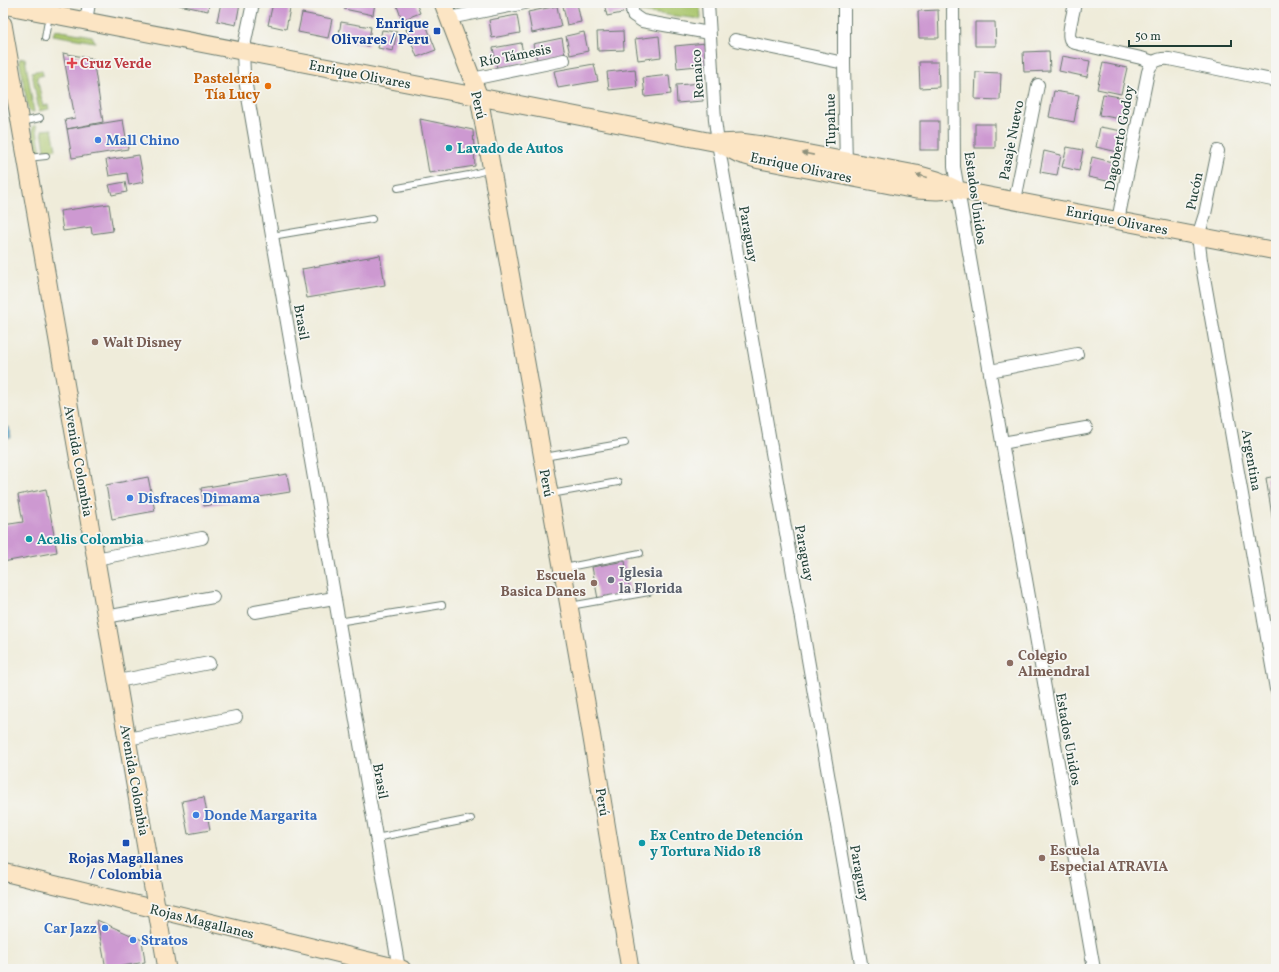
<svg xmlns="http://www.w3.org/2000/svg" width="1279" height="972" viewBox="0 0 1279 972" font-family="Vollkorn,serif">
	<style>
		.green { fill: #aac66d; stroke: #648250 }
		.water { fill: #55a8d0; stroke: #3a7282 }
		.building { fill: #cd99d1 }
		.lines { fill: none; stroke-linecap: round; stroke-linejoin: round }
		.lane-casing { stroke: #687a6e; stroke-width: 8 }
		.street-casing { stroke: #687a6e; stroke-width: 14 }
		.secondary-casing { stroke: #687a6e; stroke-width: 19 }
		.lane { stroke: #fff; stroke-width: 6 }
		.street { stroke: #fff; stroke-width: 12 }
		.secondary { stroke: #fce5c4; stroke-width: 17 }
		.oneway { fill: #8e917c }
		.transit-dot { fill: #1a4fb4; stroke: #f6f6f2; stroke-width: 1.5 }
		.health-dot { fill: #e0444e; stroke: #f6f6f2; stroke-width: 1.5 }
		.food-dot { fill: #e8710a; stroke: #f6f6f2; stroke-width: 1.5 }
		.shop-dot { fill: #3f7fe0; stroke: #f6f6f2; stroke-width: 1.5 }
		.culture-dot { fill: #0f9aa8; stroke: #f6f6f2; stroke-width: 1.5 }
		.education-dot { fill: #8d6e63; stroke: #f6f6f2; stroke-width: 1.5 }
		.worship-dot { fill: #6b7280; stroke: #f6f6f2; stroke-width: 1.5 }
		.labels { text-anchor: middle; stroke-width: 3.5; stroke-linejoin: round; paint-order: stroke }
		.transit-label { font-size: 14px; font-weight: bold; fill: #164399; stroke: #f6f6f2; text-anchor: end }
		.street-label { font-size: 14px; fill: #1f3d34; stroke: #f6f6f2 }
		.health-label { font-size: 14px; font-weight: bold; fill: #be3a42; stroke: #f6f6f2; text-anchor: start }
		.food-label { font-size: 14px; font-weight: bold; fill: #c56008; stroke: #f6f6f2; text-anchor: end }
		.shop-label { font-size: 14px; font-weight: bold; fill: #366cbe; stroke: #f6f6f2; text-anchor: start }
		.culture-label { font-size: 14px; font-weight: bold; fill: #0d838f; stroke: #f6f6f2; text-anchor: start }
		.education-label { font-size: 14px; font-weight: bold; fill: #785e54; stroke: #f6f6f2; text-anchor: start }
		.worship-label { font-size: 14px; font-weight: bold; fill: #5b616d; stroke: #f6f6f2; text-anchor: start }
	</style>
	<rect width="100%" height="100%" fill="#f6f6f2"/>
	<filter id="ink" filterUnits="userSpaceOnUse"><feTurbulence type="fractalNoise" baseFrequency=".025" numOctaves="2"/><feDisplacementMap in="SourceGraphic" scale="8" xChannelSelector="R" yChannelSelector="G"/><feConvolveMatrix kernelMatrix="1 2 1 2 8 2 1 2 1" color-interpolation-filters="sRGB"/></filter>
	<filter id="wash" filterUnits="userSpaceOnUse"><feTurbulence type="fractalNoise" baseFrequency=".012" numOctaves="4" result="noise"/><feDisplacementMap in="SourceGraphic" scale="16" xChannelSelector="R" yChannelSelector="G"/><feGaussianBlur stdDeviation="0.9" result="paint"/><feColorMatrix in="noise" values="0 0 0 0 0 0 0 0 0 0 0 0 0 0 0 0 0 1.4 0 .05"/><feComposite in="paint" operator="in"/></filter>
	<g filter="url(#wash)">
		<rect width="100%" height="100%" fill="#efecda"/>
		<!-- green -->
		<g class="green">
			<path d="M640,3h60l1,16 -60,-7z"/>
			<path d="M55,30l37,6 3,6 -42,-7z"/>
			<path d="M25,58l9,54h-4l-2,-4 -9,-49z"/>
			<path d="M42,70l1,5 -6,2 6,29 5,-1 1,4 -10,2 -7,-39z"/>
			<path d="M36,125l5,27h-4c-4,-7 -5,-19 -4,-26z"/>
			<path d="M52,129l4,20 -11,2 -3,-21z"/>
		</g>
		<!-- water -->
		<path class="water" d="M9,427l2,11 -8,1v-11z"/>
		<g id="blocks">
			<!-- building -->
			<g class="building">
				<path d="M180,3h29l-1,8 -29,-6z"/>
				<path d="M221,3h19l-4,22 -19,-4z"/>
				<path d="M273,3h18l-5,26 -18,-4z"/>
				<path d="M319,3h14l-1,3z"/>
				<path d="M345,3h30l-2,12 -29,-6z"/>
				<path d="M396,3h20l4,10 -18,7z"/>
				<path d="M577,3l4,19 -14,3 -4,-19z"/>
				<path d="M604,3h21l2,9 -20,4z"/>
				<path d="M557,6l4,21 -29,6 -4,-21z"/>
				<path d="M938,10l1,28h-20l-1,-27z"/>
				<path d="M302,13l30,6 -4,19 -30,-6z"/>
				<path d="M517,15l3,18 -28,5 -3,-18z"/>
				<path d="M341,22l30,5 -3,19 -30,-6z"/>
				<path d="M425,22l11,28 -19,7 -11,-28z"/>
				<path d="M975,22h20l1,24h-21z"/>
				<path d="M382,30l15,2 -4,19 -15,-3z"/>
				<path d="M623,31l1,19 -26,1 -1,-19z"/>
				<path d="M584,32l4,19 -18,4 -4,-19z"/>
				<path d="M659,36l2,21 -23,3 -3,-21z"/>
				<path d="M562,38l3,17 -28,5 -4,-16z"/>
				<path d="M521,43l4,20 -28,5 -4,-20z"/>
				<path d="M706,43l2,22 -31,3 -2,-22z"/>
				<path d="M1049,51l1,20 -26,1 -1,-20z"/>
				<path d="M63,53l30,6 10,63 -36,7 -2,-9 10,-2z"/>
				<path d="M1062,56l28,5 -3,16 -28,-6z"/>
				<path d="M919,62h19l1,25 -19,1z"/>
				<path d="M1103,63l24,5 -6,26 -24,-5z"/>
				<path d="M594,64l4,17 -40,7 -4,-17z"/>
				<path d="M635,69l2,18 -28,3 -2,-18z"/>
				<path d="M976,72l25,1 -1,27 -25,-1z"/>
				<path d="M669,75l2,19 -26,3 -2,-19z"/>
				<path d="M702,83l1,18 -26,2 -1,-18z"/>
				<path d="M1054,91l25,4 -5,27 -25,-5z"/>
				<path d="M1103,94l27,5 -4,21 -27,-5z"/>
				<path d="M420,119l53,11 2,36 -46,7z"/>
				<path d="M123,120l5,29 -56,9 -5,-29z"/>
				<rect x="920" y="121" width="19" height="29"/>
				<rect x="975" y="124" width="20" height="24"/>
				<path d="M1100,127l22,4 -4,21 -22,-5z"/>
				<path d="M1067,147l16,3 -4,21 -17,-4z"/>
				<path d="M1044,151l17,4 -4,20 -17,-3z"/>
				<path d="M139,155l5,27 -15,3 -2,-12 -18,3 -3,-16z"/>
				<path d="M1092,157l24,6 -4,19 -24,-5z"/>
				<path d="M3,170l3,16h-3z"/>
				<path d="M125,182l2,10 -15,3 -3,-10z"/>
				<path d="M109,204l4,27 -21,3 -1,-7 -28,4 -3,-20z"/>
				<path d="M380,255l5,30 -78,13 -5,-29z"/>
				<path d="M287,474l3,18 -86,14 -3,-18z"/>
				<path d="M1276,476v59h-1l-9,-57z"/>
				<path d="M148,477l7,34 -43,8 -6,-34z"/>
				<path d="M46,489l11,63 -54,10v-37l20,-3 -5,-27z"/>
				<path d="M625,561l5,32 -32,6 -6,-32z"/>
				<path d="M204,797l6,33 -22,4 -6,-33z"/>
				<path d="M97,920l45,20 3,22 -39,7z"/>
			</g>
		</g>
	</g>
	<g filter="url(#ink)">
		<use href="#blocks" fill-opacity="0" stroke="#687a6e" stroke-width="1"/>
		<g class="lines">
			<defs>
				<g id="lane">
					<path d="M45,38l4,-23"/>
					<path d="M22,122l18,-4"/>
					<path d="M28,158l18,-2"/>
					<path d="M398,188l71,-13 22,-6"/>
					<path d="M272,236l100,-17"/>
					<path d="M544,457l81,-14"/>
					<path d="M551,494l67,-12"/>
					<path d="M564,568l76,-15"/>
					<path d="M570,606l79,-14"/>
					<path d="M338,622l104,-17"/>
					<path d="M376,838l95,-19"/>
				</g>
				<g id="street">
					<path d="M253,3l-10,48 1,23 155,895"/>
					<path d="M631,3l2,12 9,6 67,12"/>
					<path d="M708,3l7,117 3,23 144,826"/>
					<path d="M844,3v60l2,104"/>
					<path d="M953,3l1,164 140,802"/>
					<path d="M1075,3c-1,8 -8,30 -5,36 2,2 3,3 5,4l66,15 12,4"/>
					<path d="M449,10v8l76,-15"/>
					<path d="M86,21l3,-18"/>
					<path d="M735,40l109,23"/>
					<path d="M472,79l92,-19"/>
					<path d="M1218,151l-13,63 -7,22 3,24 75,429"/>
					<path d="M1015,200l23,-115"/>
					<path d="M1118,220l30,-148c3,-10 10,-14 21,-13l107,22"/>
					<path d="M990,371l87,-17"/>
					<path d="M1002,443l84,-15"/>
					<path d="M96,559l106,-21"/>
					<path d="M255,612l79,-14"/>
					<path d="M106,617l107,-20"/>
					<path d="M118,681l91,-18"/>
					<path d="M128,739l108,-22"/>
				</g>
				<g id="secondary">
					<path d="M443,3l36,94 107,605 44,267"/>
					<path d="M3,5l715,138 22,-1 22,3 154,29 21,6 21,10 318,61"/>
					<path d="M3,24l164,945"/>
					<path d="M722,145l17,9 21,6 156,30 21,1 17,-1"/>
					<path d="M3,872l399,97"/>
				</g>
			</defs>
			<!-- lane casing -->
			<use href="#lane" class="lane-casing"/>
			<!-- street casing -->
			<use href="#street" class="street-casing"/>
			<!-- secondary casing -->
			<use href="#secondary" class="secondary-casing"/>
			<!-- lane -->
			<use href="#lane" class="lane"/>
			<!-- street -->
			<use href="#street" class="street"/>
			<!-- secondary -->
			<use href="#secondary" class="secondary"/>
		</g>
		<!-- one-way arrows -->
		<defs><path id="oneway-solid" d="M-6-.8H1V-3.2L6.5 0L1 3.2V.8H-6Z"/></defs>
		<g class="oneway">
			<use href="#oneway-solid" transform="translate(808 154) rotate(-169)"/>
			<use href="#oneway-solid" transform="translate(922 176) rotate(-165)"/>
		</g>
	</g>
	<!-- markers -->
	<g class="transit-dot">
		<rect x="433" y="27" width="8" height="8" rx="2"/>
		<rect x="122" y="839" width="8" height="8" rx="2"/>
	</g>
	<path class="health-dot" d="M70 57h4v4h4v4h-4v4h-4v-4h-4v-4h4z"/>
	<circle class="food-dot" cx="268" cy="86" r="4"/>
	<g class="shop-dot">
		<circle cx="98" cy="140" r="4"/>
		<circle cx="130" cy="498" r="4"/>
		<circle cx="196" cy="815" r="4"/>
		<circle cx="105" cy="928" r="4"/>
		<circle cx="133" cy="940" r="4"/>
	</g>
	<g class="culture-dot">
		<circle cx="449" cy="148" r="4"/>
		<circle cx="29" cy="539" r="4"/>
		<circle cx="642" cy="843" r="4"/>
	</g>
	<g class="education-dot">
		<circle cx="95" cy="342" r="4"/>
		<circle cx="594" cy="583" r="4"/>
		<circle cx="1010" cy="663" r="4"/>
		<circle cx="1042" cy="858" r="4"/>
	</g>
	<circle class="worship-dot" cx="611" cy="580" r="4"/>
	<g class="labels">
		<!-- transit labels -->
		<g class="transit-label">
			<text x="429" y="28">Enrique<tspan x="429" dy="16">Olivares / Peru</tspan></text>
			<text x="126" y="863" text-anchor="middle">Rojas Magallanes<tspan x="126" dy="16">/ Colombia</tspan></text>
		</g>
		<!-- street labels -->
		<g class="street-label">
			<text transform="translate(515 55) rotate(-11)" y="5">Río Támesis</text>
			<text transform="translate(360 74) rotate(11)" y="5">Enrique Olivares</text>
			<text transform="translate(697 74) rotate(-94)" y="5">Renaico</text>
			<text transform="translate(479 105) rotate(77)" y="5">Perú</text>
			<text transform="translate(830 120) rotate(-91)" y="5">Tupahue</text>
			<text transform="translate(1119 138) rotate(-79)" y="5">Dagoberto Godoy</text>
			<text transform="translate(1011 140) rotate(-79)" y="5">Pasaje Nuevo</text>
			<text transform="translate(801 167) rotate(12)" y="5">Enrique Olivares</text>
			<text transform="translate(1194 191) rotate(-78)" y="5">Pucón</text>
			<text transform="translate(976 198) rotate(82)" y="5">Estados Unidos</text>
			<text transform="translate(1117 220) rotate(11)" y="5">Enrique Olivares</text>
			<text transform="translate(749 234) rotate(80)" y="5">Paraguay</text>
			<text transform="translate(302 322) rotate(80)" y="5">Brasil</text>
			<text transform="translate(1252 460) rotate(80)" y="5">Argentina</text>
			<text transform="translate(79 461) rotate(80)" y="5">Avenida Colombia</text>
			<text transform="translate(547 483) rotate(80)" y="5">Perú</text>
			<text transform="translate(805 553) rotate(80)" y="5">Paraguay</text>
			<text transform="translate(1069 739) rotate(80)" y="5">Estados Unidos</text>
			<text transform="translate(135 780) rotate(80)" y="5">Avenida Colombia</text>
			<text transform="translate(381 781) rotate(80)" y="5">Brasil</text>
			<text transform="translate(603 802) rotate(81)" y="5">Perú</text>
			<text transform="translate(860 873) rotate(80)" y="5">Paraguay</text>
			<text transform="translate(202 921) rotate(14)" y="5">Rojas Magallanes</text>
		</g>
		<!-- health labels -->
		<g class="health-label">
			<text x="80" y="68">Cruz Verde</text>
		</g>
		<!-- food labels -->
		<g class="food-label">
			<text x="260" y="83">Pastelería<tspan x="260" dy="16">Tía Lucy</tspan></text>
		</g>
		<!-- shop labels -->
		<g class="shop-label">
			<text x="106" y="145">Mall Chino</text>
			<text x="138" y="503">Disfraces Dimama</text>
			<text x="204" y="820">Donde Margarita</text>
			<text x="97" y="933" text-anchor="end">Car Jazz</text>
			<text x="141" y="945">Stratos</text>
		</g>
		<!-- culture labels -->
		<g class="culture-label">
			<text x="457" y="153">Lavado de Autos</text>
			<text x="37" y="544">Acalis Colombia</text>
			<text x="650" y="840">Ex Centro de Detención<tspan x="650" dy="16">y Tortura Nido 18</tspan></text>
		</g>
		<!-- education labels -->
		<g class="education-label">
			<text x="103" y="347">Walt Disney</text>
			<text x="586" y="580" text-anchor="end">Escuela<tspan x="586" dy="16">Basica Danes</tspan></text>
			<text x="1018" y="660">Colegio<tspan x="1018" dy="16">Almendral</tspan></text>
			<text x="1050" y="855">Escuela<tspan x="1050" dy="16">Especial ATRAVIA</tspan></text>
		</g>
		<!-- worship labels -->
		<g class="worship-label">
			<text x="619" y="577">Iglesia<tspan x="619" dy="16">la Florida</tspan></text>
		</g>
	</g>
	<!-- margin -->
	<rect width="1279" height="972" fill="none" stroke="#f6f6f2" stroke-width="16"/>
	<!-- scale -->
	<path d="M1129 40v6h102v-6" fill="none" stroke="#1f3d34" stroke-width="2"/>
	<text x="1135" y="40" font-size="12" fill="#1f3d34" stroke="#f6f6f2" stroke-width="3" paint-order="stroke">50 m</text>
</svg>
